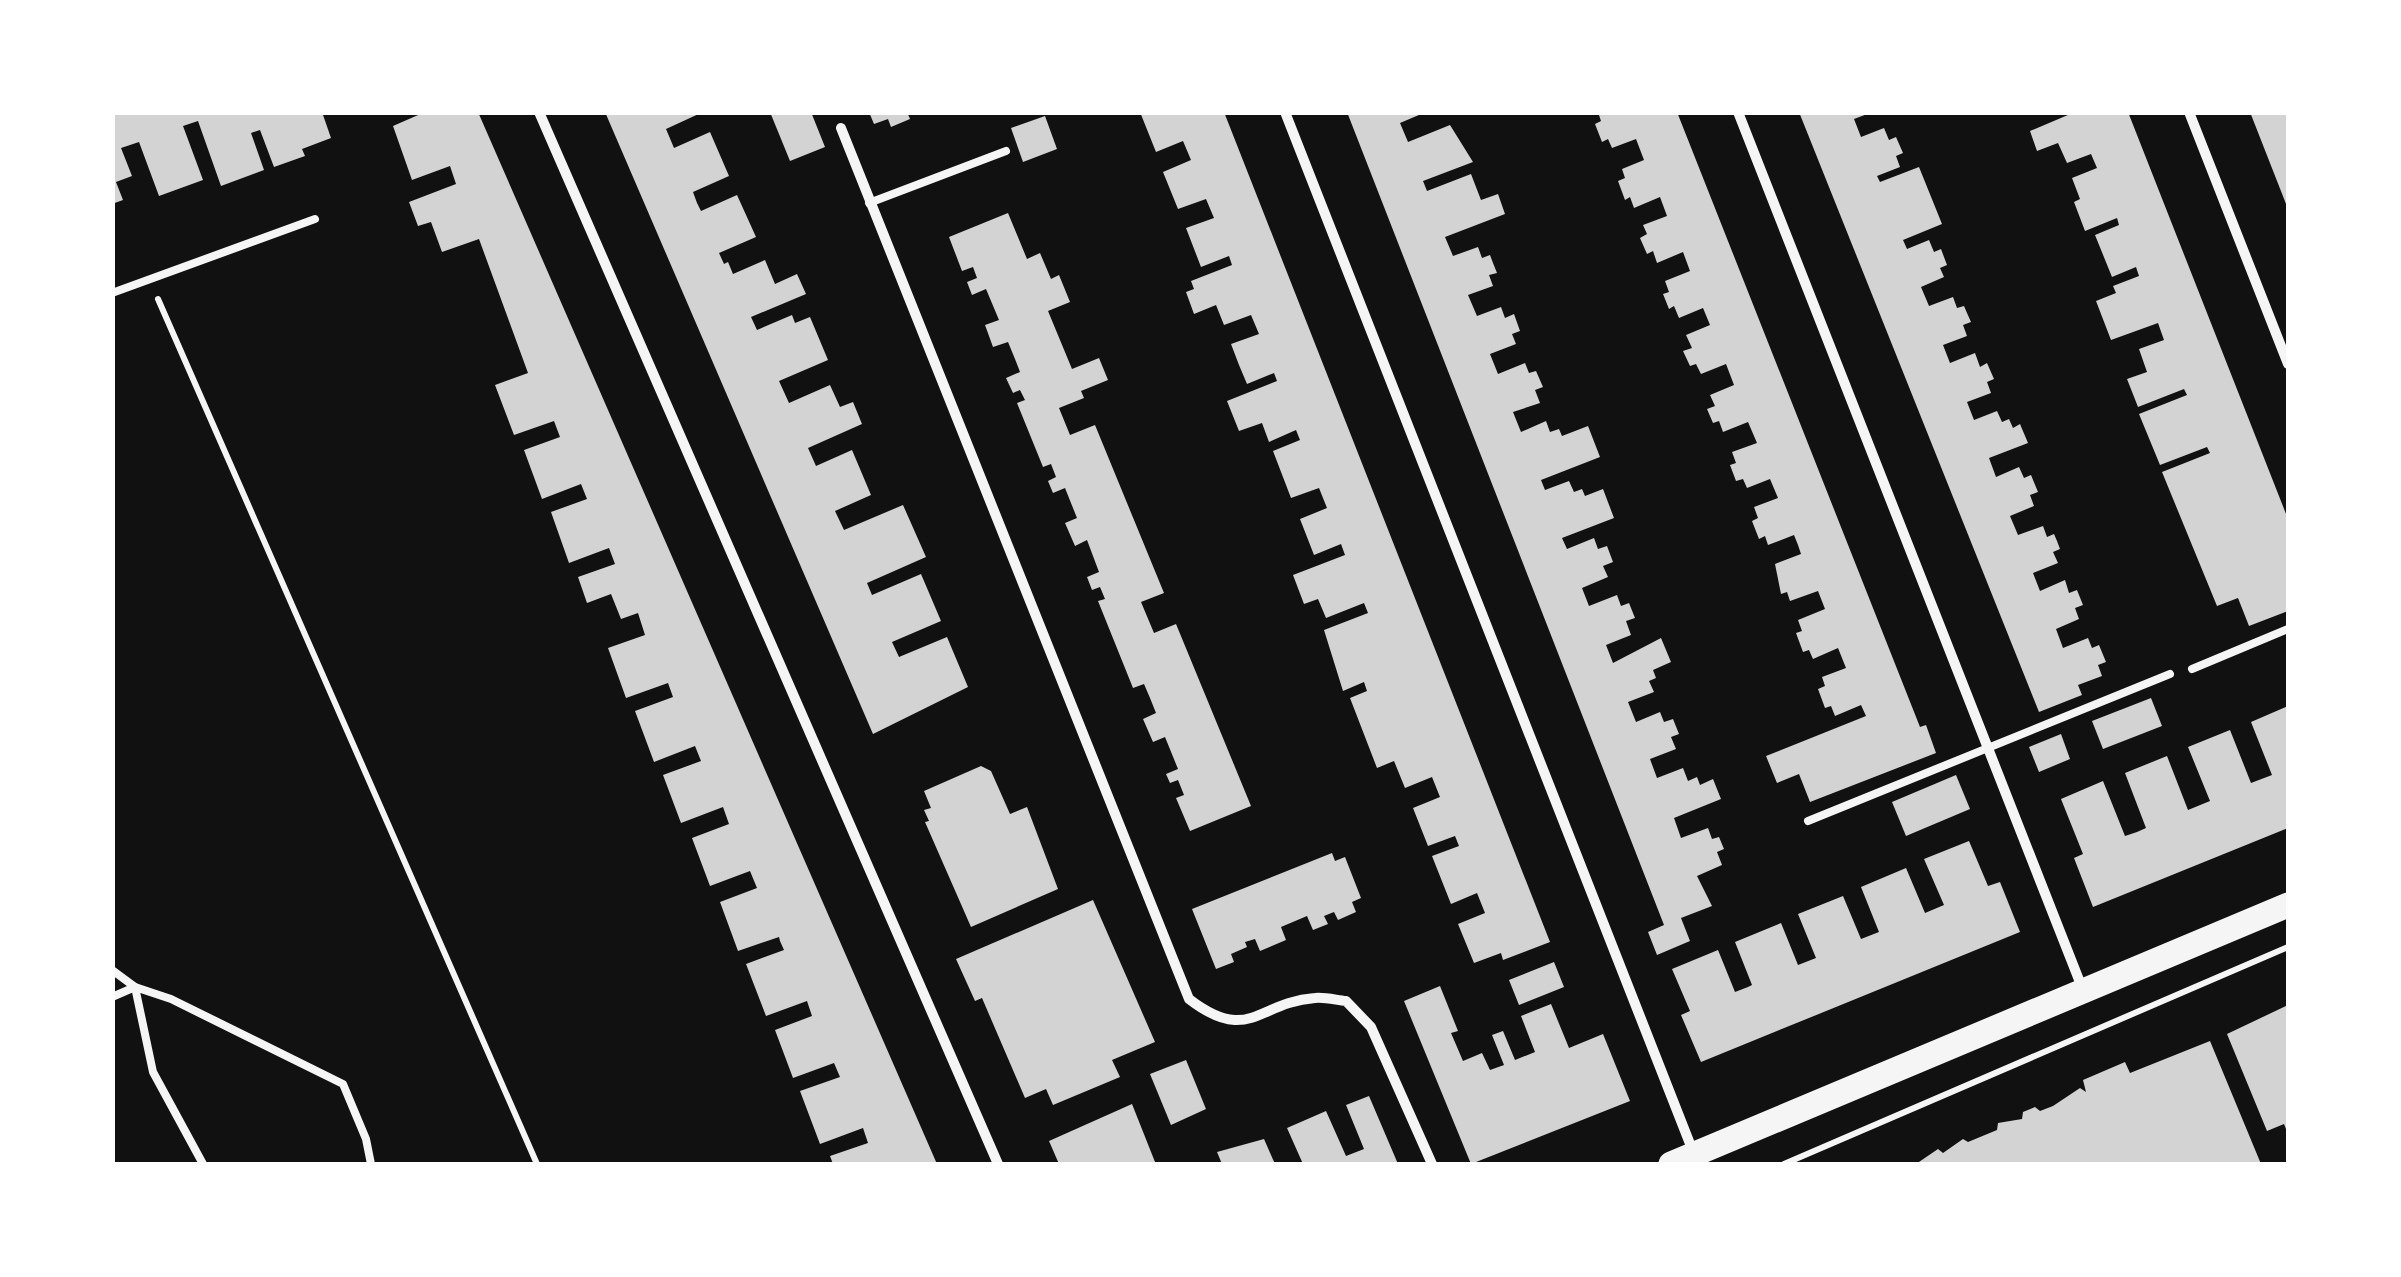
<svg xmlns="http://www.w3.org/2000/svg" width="2401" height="1277" viewBox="0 0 2401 1277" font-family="'Noto Sans',sans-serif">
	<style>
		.building { fill: #d3d3d3 }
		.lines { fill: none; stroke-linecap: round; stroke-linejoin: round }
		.path { stroke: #f5f5f5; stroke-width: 6 }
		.service { stroke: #f5f5f5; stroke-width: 8 }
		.minor { stroke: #f5f5f5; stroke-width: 10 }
		.primary { stroke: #f5f5f5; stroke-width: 25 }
	</style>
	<rect width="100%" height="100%" fill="#111"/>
	<!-- building -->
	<g class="building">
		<path d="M112,112h210l9,26 -29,11 3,7 -31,11 -14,-37 -9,3 13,37 -43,16 -23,-65 -15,5 20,54 -44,16 -20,-54 -18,6 11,28 -16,6 7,18 -11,4z"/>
		<path d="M425,112h53l459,1052h-104l-3,-8 38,-13 -5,-15 -43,16 -20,-53 40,-14 -6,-14 -41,15 -18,-48 37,-14 -5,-15 -41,15 -20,-52 38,-14 -4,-9 -1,-4 -41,14 -18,-49 37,-14 -7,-17 -40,15 -18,-48 37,-14 -6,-17 -42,16 -18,-48 38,-14 -6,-15 -41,16 -19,-51 38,-14 -5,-14 -42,15 -18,-50 37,-13 -7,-22 -17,6 -10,-25 -24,9 -9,-26 37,-13 -6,-16 -40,15 -18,-51 36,-13 -6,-15 -39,15 -18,-49 36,-13 -6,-16 -40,14 -19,-50 33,-12 -49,-134 -37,13 -11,-30 -13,4 -9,-24 47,-18 -6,-18 -38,14 -19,-54z"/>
		<path d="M605,112h98l-37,17 8,19 36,-16 19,44 -36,16 4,11 4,8 36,-16 19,42 -37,16 5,11 4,-2 5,12 32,-14 10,24 22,-10 9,20 -55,23 6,13 35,-15 3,8 15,-6 18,43 -49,21 10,22 41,-18 10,22 13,-5 9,22 -54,24 8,18 36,-16 19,45 -36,16 9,19 59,-25 23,52 -59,26 5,12 49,-21 20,47 -49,21 7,15 48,-20 21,50 -95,47z"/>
		<path d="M770,112h41l14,35 -35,14z"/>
		<path d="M869,112h38l3,7 -19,8 -3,-8 -14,5z"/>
		<path d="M1140,112h84l326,830 -47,18 -2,-7 -27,10 -16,-39 27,-11 -8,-20 -26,11 -19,-48 27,-10 -4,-10 -27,10 -15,-38 27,-11 -8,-20 -27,11 -11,-27 -17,7 -27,-70 17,-7 -3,-9 -21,9 -19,-61 44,-17 -4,-10 -38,15 -8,-19 -14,5 -11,-29 52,-20 -4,-11 -27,11 -14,-36 27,-11 -8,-20 -28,10 -18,-47 27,-11 -4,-10 -27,12 -7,-19 -23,8 -12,-30 50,-20 -3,-8 -27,11 -8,-19 -8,-21 28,-10 -8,-19 -27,10 -8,-20 -22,9 -8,-22 8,-3 -3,-8 41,-16 -3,-9 -28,11 -15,-39 28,-10 -8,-19 -28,10 -15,-37 28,-12 -8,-19 -27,11z"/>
		<path d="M1347,112h79l-26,11 8,19 42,-17 23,37 -50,19 4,10 44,-17 10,26 17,-6 7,20 -60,23 8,19 25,-9 4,11 8,-3 3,8 4,10 -8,2 4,11 -25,9 9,21 24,-9 4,11 9,-4 6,17 -8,3 4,10 -26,10 8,20 27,-11 4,10 7,-2 7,16 -8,3 5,13 -27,9 8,20 25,-11 4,11 9,-3 3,7 26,-10 12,31 -59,23 4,10 24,-9 5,11 8,-3 3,7 18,-7 11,29 -52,20 5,11 27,-11 4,11 9,-3 6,16 -10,4 5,11 -26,11 7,18 28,-11 4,11 8,-3 6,15 -9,3 5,14 -25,10 7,18 48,-25 10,24 -18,8 3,8 -7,3 5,11 -26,10 8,20 24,-10 4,10 9,-3 6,15 -8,3 5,12 -26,10 7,19 26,-10 5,13 9,-4 3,8 13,-6 8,20 -47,19 7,20 27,-10 4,11 7,-2 5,12 -7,3 5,13 -25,11 15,30 -31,12 9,23 -33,14 -9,-23 16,-7z"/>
		<path d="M1598,112h79l243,615 6,-2 10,28 -126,49 -11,-28 -22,9 -11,-27 100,-40 -5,-11 -26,11 -4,-10 -6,2 -7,-19 7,-3 -3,-9 24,-9 -8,-20 -25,11 -4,-9 -6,2 -7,-19 6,-2 -4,-11 27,-11 -7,-18 -28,10 -3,-9 -6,2 -6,-30 26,-10 -3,-9 -4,-10 -26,10 -3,-9 -6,3 -7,-18 6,-3 -4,-11 24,-9 -8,-19 -23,9 -4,-9 -7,2 -6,-16 6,-2 -4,-11 25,-9 -9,-21 -25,10 -4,-11 -6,2 -6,-14 8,-3 -5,-11 24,-10 -8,-21 -25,10 -5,-10 -6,2 -7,-15 9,-3 -6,-13 24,-10 -7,-17 -24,10 -5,-12 -5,3 -6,-15 6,-2 -4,-11 25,-10 -7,-19 -26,11 -4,-12 -6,3 -7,-16 7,-4 -4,-9 24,-9 -7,-19 -26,11 -4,-11 -5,3 -7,-19 7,-3 -3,-9 22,-9 -8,-21 -24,9 -4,-9 -6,3 -7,-18 6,-3z"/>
		<path d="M1799,112l71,1 -16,6 7,18 23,-9 5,12 7,-3 7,16 -7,3 4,11 -23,9 3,6 39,-15 23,57 -39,16 4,9 22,-9 5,12 7,-3 6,16 -7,3 4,9 -23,10 8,19 24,-9 4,11 7,-2 3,7 4,9 -8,3 4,11 -24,9 7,18 25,-10 5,14 7,-4 7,16 -7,3 4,11 -24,9 7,18 23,-9 5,11 7,-3 4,9 7,-4 8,19 -39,15 7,19 23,-10 5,11 7,-3 7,17 -8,3 4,11 -24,10 8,19 25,-9 4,11 7,-3 3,7 3,8 -7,3 5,11 -25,10 7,18 25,-11 4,13 8,-3 6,15 -8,3 4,11 -23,10 7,19 25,-10 4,10 7,-3 7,17 -8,3 4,11 -24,9 4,10 -43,17z"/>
		<path d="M2075,112h53l160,407v92l-39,15 -11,-28 -21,8 -55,-134 48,-19 -3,-6 -47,18 -21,-51 48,-19 -3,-6 -46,18 -11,-28 20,-7 -8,-23 25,-9 -6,-17 -47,17 -15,-39 20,-8 -3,-7 26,-10 -3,-9 -24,10 -17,-42 24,-10 -2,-7 -32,13 -11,-29 6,-3 -8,-21 25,-10 -6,-14 -24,9 -9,-20 -21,8 -7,-20z"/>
		<path d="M2250,112h38v97z"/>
		<path d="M1045,116l12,33 -34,13 -12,-34z"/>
		<path d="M1008,213l19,46 13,-6 11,26 8,-4 11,27 -22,9 24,58 27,-11 9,22 -27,11 3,7 -25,10 11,27 25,-10 69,168 -23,9 13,31 22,-9 75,182 -61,25 -14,-33 8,-3 -6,-15 -8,3 -4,-9 12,-5 -13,-32 -12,5 -10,-23 13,-6 -6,-15 -6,-14 -11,4 -35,-87 7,-2 -5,-12 -8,3 -5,-13 12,-5 -12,-32 -12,6 -10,-23 12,-5 -12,-30 -12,5 -5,-12 8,-4 -5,-13 -8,3 -26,-64 8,-3 -5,-10 -7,3 -7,-15 14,-6 -5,-13 -7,-17 -15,5 -8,-22 14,-5 -13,-31 -14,6 -5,-13 10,-4 -4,-11 -11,4 -13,-34z"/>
		<path d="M2151,698l11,28 -59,23 -11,-28z"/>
		<path d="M2288,706v122l-195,79 -19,-49 9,-4 -22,-55 42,-18 22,55 12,-4 9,-4 -21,-55 42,-17 21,54 22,-9 -22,-54 42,-17 21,53 21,-8 -21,-53z"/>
		<path d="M2061,734l9,25 -31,13 -10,-25z"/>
		<path d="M981,766l10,5 19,43 17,-7 31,82 -87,38 -46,-105 4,-1 -5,-11 7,-2 -7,-17z"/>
		<path d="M1956,775l14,34 -64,27 -14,-34z"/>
		<path d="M1969,841l19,45 12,-4 20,50 -319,130 -20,-47 9,-4 -18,-42 46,-19 17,42 13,-5 4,-2 -17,-43 46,-19 17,42 18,-7 -18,-44 45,-18 18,43 18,-7 -18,-45 45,-19 19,45 19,-8 -20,-46z"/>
		<path d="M1332,853l3,8 10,-4 16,41 -9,4 4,10 -18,8 -4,-8 -10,4 4,8 -15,6 -6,-14 -26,11 5,13 -26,11 -5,-12 -10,3 2,5 -16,7 3,8 -18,7 -24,-60z"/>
		<path d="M1093,900l62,142 -43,18 8,17 -67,28 -7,-16 -21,9 -43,-100 -7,3 -19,-42z"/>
		<path d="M1554,962l10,25 -45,18 -10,-25z"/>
		<path d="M1440,986l18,45 -7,2 12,28 19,-8 8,17 14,-5 -12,-30 11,-4 12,29 20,-8 -14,-36 30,-12 18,44 34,-14 27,67 -159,63 -67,-163z"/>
		<path d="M2288,1005v129l-4,-10 -17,7 -40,-97z"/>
		<path d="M2210,1041l51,123h-345l22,-15 5,4 20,-14 5,3 29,-12 1,-7 24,-4 1,-7 12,-5 5,4 13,-5 27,-18 6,4 -3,-12 42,-18 5,11z"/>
		<path d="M1186,1060l20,49 -35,16 -21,-51z"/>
		<path d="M1369,1096l29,68h-95l-16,-36 39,-17 20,45 18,-7 -18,-44z"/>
		<path d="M1132,1104l23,58 -96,2 -10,-23z"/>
		<path d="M1264,1139l11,25h-53l-5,-12z"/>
	</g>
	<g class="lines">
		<!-- path -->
		<g class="path">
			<path d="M158,299l379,865"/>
			<path d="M1784,1164l504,-217"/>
		</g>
		<!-- service -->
		<g class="service">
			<path d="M869,203l137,-52"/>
			<path d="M112,293l203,-74"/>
			<path d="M2192,669l96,-40"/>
			<path d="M1808,821l362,-147"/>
			<path d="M112,970l23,17 -23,10"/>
			<path d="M203,1164l-50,-92 -18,-85 36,12 172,85 23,55 5,25"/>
		</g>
		<!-- minor -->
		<g class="minor">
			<path d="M539,112l459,1052"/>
			<path d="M1285,112l409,1042"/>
			<path d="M1738,112l345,878"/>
			<path d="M2189,112l99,252"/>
			<path d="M841,128l348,871c60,46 69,3 126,-1 10,-1 21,2 31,3l25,26 61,137"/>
		</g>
		<!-- primary -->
		<path class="primary" d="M1671,1164l617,-259"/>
	</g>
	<!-- border -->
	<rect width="2401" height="1277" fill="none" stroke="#ffffff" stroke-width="230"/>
</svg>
